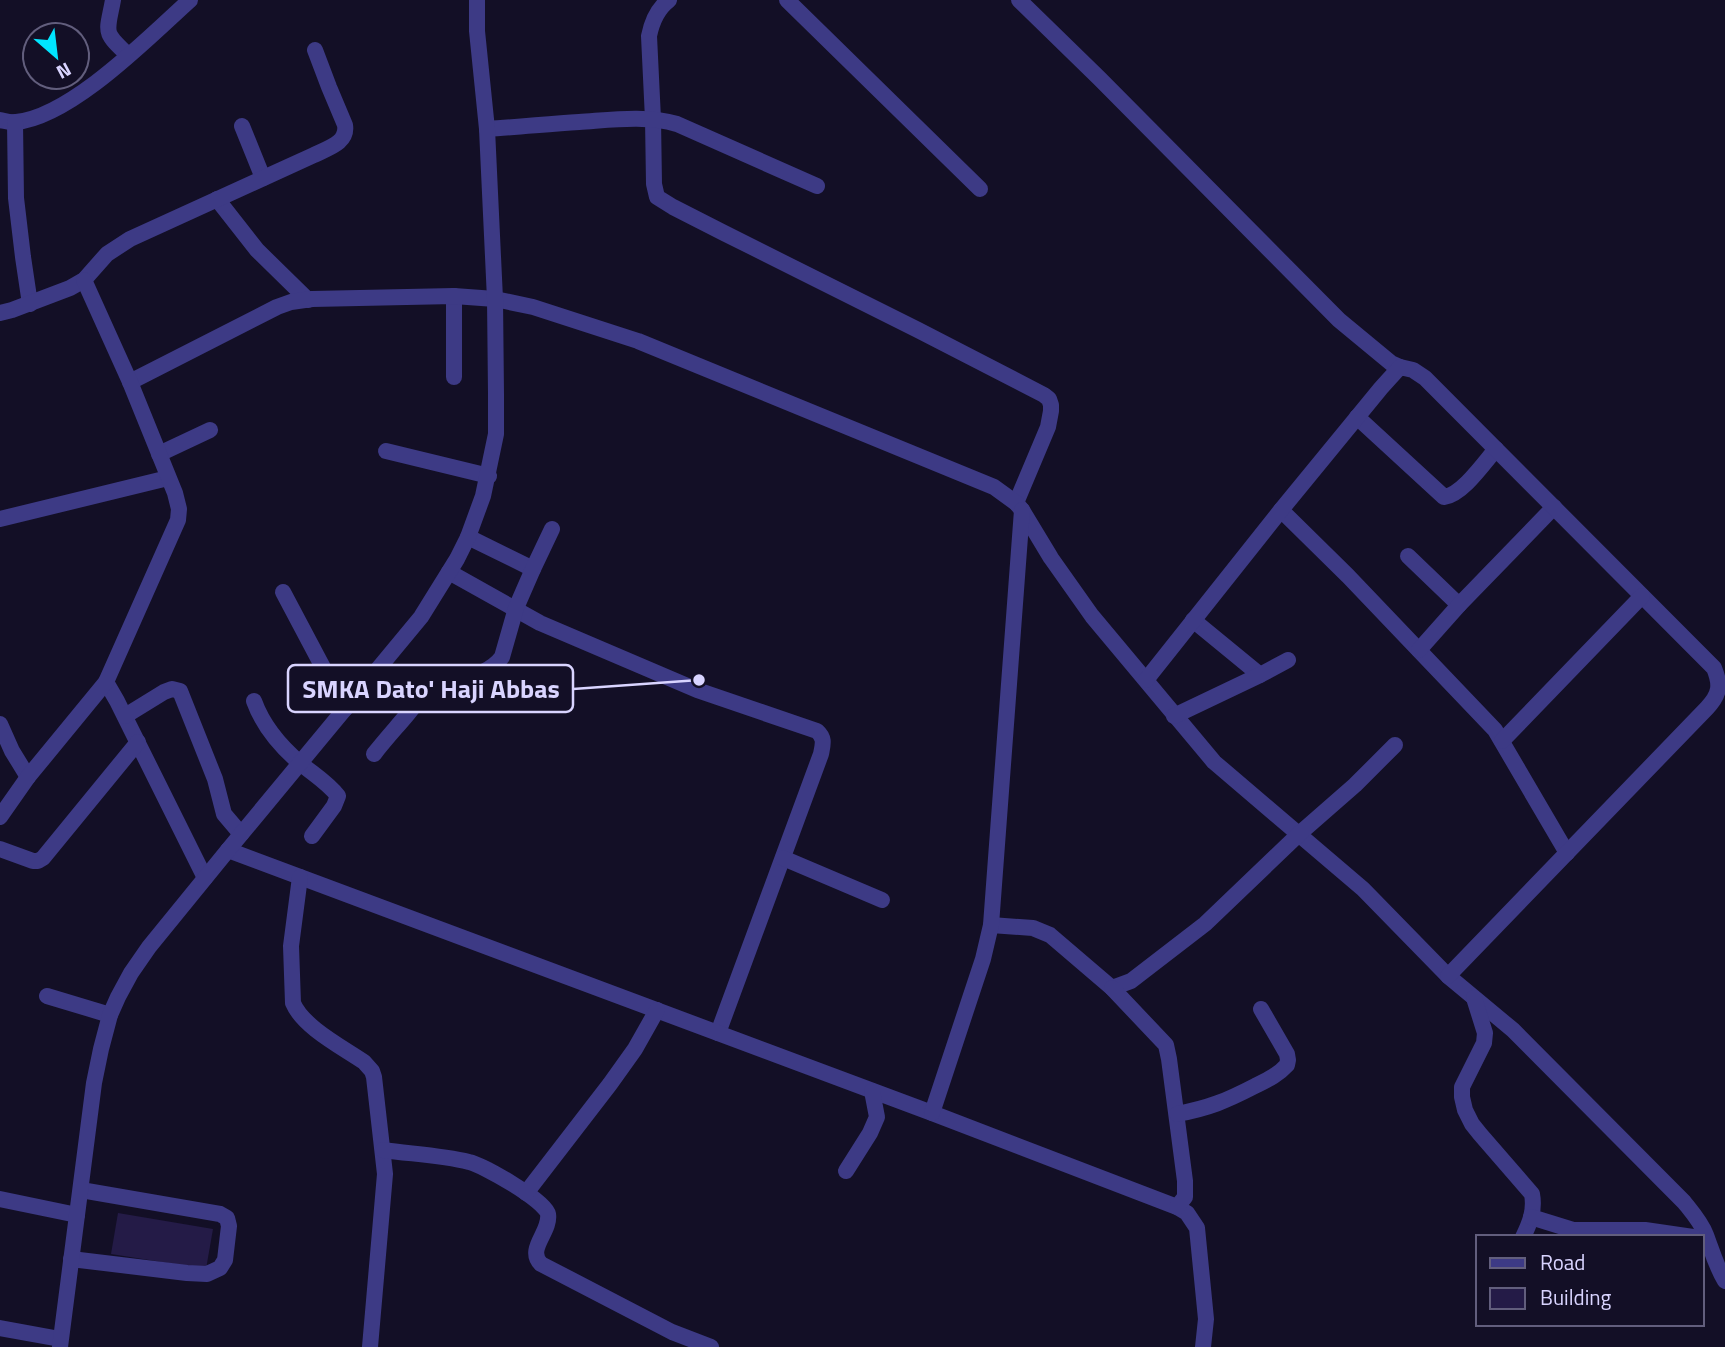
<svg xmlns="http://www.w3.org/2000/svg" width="1725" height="1347" viewBox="0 0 1725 1347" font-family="'Titillium Web',sans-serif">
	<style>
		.building { fill: #241b47 }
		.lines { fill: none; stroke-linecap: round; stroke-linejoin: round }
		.minor { stroke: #3d3a85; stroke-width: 16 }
		.leader { fill: none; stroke: #d9d4ff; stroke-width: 2.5 }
		.callout-dot { fill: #d9d4ff; stroke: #130f26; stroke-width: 2.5 }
		.callout { fill: #130f26; stroke: #d9d4ff; stroke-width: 2.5 }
		.callout-label { font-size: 26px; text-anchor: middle; font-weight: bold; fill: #d9d4ff }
	</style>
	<rect width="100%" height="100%" fill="#130f26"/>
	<!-- building -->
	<path class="building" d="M118,1213l95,16 -7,40 -95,-15z"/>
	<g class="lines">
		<!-- minor -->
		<g class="minor">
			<path d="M113,0c-6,33 -11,31 15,55"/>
			<path d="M669,0c-12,9 -17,21 -20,36l4,83 1,65 3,13 16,10 51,26 194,97 126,65 5,4 2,6v6l-3,16 -32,76"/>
			<path d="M787,0l193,189"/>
			<path d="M1019,0l80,78 240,242 52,43 9,4"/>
			<path d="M0,120c5,1 11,3 16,2 55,-5 133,-85 174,-122"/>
			<path d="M15,122l1,76 7,59 7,47"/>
			<path d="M242,126l21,52"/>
			<path d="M487,129c31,-2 62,-5 92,-7 32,-2 67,-7 98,2l140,62"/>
			<path d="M217,199l40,51 51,50"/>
			<path d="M454,296v81"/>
			<path d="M0,313l12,-3 58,-22 14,-8 23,-26 23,-15 184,-84c14,-7 34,-12 31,-30l-16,-38 -14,-37"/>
			<path d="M130,382l147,-75 14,-5 21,-3 142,-3 41,3 38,8 105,34 356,146 22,16 6,7 29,48 41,58 122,146 149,127 85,87 65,54 171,172c8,10 17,20 22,33 6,16 10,31 19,46"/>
			<path d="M1357,417l87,80c18,-2 40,-34 52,-48"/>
			<path d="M386,451l103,25"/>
			<path d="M159,454l51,-24"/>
			<path d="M1281,510l67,66 147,154 72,123"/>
			<path d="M0,519l168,-41"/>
			<path d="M468,537l65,32"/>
			<path d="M1408,556l51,49"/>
			<path d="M449,572l91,51 157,67 120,41c8,7 6,13 4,23l-103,279"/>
			<path d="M283,592l62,117"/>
			<path d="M1193,620l67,55"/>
			<path d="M1419,650l40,-45 95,-98"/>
			<path d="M1146,680l135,-170 100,-122 19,-21 13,3 12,8 289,290c7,17 6,26 -7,40l-259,268"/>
			<path d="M106,682l11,19 88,177"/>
			<path d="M254,701c9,25 26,45 46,62 13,11 27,19 38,33l-4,10 -22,30"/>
			<path d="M125,716l39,-24 8,-3 8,2 35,88 9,35 17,20"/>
			<path d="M1174,716l86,-41 28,-15"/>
			<path d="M0,724l12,27 16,26"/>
			<path d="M1502,741l140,-145"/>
			<path d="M374,754c10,-13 21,-25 32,-38 6,-7 11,-15 18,-20 22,-16 61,-16 78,-39l14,-49 17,-39 19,-40"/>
			<path d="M0,817l28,-40 78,-95 72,-162 1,-11 -4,-16 -45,-111 -46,-102"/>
			<path d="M0,849l33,12h5l5,-3 95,-116"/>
			<path d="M228,850l704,263 245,94 10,6 10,15 9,91 -3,28"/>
			<path d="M783,858l99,42"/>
			<path d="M300,877l-9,69 2,57c10,24 49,44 71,59l8,9 2,6 11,97 -15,173"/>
			<path d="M991,925l42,3 17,7 62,53 19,-7 74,-57 94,-90 56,-49 40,-40"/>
			<path d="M1112,988l54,57 3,14 16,122v16l-8,10"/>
			<path d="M47,996l63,19"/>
			<path d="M1474,998l11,35 -1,10 -22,44v10l3,13 7,14 8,10 52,60c3,16 -2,29 -9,43"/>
			<path d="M932,1113l51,-154 8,-34 31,-415"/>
			<path d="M1177,1114c32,-6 49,-13 78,-28 12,-6 23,-11 32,-21l1,-5 -1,-6 -26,-45"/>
			<path d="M383,1150c28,4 58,5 86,12 14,3 77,39 79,52 3,18 -22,35 -7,50l131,68 39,15"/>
			<path d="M846,1171l24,-38 7,-16 -5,-26"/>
			<path d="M526,1193l84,-109 25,-35 22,-39"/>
			<path d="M0,1199l77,16"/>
			<path d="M1531,1217l42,13h72l48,7"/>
			<path d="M71,1259l116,14 20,1 13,-6 5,-8 4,-34 -2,-8 -7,-4 -139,-24"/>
			<path d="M0,1328l60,11"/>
			<path d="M60,1347l34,-264 7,-34 9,-34 8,-18 13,-24 18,-26 79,-97 193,-233 36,-58 11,-22 15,-41 13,-62v-40l-1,-95 -8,-170 -10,-98v-31"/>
		</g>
	</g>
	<!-- callouts -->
	<path class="leader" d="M699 680L573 689"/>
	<circle class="callout-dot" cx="699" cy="680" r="7"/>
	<rect class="callout" x="288" y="665" width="285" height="47" rx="7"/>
	<g class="callout-label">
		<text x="431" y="698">SMKA Dato' Haji Abbas</text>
	</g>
	<!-- legend -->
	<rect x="1476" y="1235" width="228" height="91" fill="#130f26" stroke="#625e7d" stroke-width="2"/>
	<rect x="1490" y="1258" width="35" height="10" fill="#3d3a85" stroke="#625e7d" stroke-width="2"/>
	<text x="1540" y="1270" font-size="21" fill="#d9d4ff">Road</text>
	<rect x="1490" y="1288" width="35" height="21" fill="#241b47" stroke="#625e7d" stroke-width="2"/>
	<text x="1540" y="1305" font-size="21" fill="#d9d4ff">Building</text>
	<!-- north arrow -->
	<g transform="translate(56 56) rotate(152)"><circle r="33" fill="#130f26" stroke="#625e7d" stroke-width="2"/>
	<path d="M0-5L12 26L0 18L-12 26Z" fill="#00e5ff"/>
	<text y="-10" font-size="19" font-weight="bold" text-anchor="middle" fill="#d9d4ff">N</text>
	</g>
</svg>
